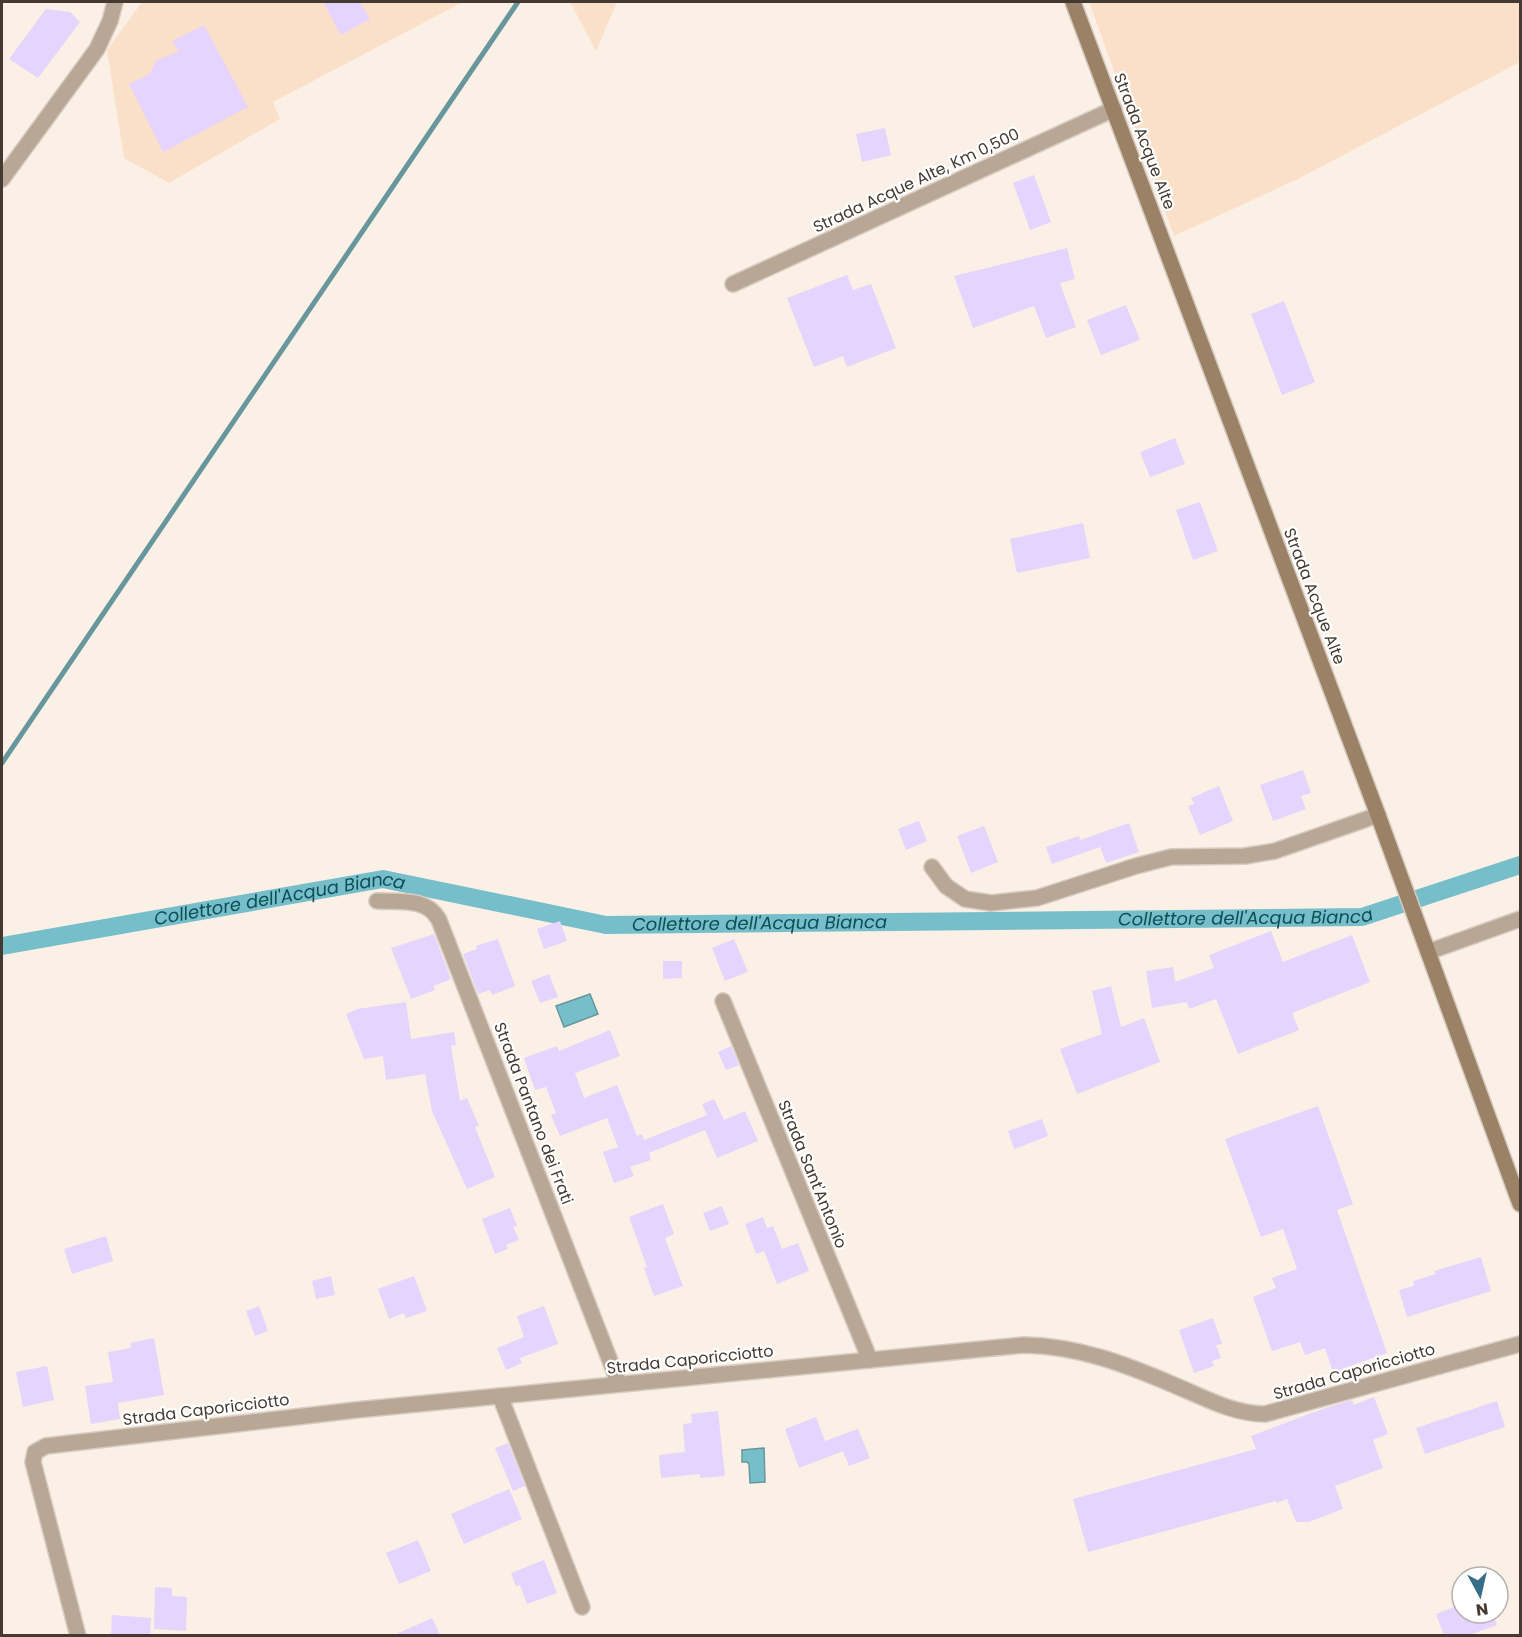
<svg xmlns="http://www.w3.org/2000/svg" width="1522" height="1637" viewBox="0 0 1522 1637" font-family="Poppins,sans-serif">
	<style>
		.built { fill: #fbe0c9 }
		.water { fill: #76beca; stroke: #67969c; stroke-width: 1.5 }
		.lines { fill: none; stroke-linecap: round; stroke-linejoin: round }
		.stream { stroke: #67969c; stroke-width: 5 }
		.canal { stroke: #76beca; stroke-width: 18 }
		.building { fill: #e5d4fd }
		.minor-casing { stroke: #d7ccc2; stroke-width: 18 }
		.tertiary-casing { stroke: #d7ccc2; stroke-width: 18 }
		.secondary-casing { stroke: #d7ccc2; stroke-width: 18 }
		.minor { stroke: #b8a794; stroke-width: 15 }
		.tertiary { stroke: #b8a794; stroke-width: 15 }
		.secondary { stroke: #9b8266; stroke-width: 15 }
		.labels { text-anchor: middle; stroke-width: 4.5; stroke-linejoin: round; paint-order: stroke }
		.street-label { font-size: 16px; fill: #453a31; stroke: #fff }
		.water-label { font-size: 18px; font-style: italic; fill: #0d4e57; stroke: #fff }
	</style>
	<rect width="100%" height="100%" fill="#fbf0e6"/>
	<!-- built -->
	<g class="built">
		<path d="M142,2h321l-190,100 7,17 -111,64 -45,-25 -17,-108z"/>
		<path d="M570,2h47l-21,49z"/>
		<path d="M1089,2h431v60l-222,117 -124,57z"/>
	</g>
	<!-- water -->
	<g class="water">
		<path d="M590,994l8,20 -34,13 -8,-21z"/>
		<path d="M764,1448l1,34 -15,1 -1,-19 -2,-2h-5v-12z"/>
	</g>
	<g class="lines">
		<!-- stream -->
		<path class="stream" d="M2,763l516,-761"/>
		<!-- canal -->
		<path class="canal" id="s1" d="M2,946l381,-67 223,46 756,-8 158,-52"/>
	</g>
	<!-- building -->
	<g class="building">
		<path d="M323,2h37l10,17 -29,16z"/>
		<path d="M46,9l24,3 10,10 -42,56 -29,-19z"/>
		<path d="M204,25l44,82 -85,45 -34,-68 21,-10 6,-13 23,-10 -7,-10z"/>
		<path d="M885,128l6,27 -29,7 -6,-28z"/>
		<path d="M1034,175l17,47 -21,8 -17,-47z"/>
		<path d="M1067,248l8,31 -15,4 16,44 -30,11 -12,-32 -61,22 -19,-52z"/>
		<path d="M847,275l6,15 18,-6 25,64 -49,19 -4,-11 -29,11 -27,-69z"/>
		<path d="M1284,301l31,81 -33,13 -31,-81z"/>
		<path d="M1126,305l14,35 -39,15 -14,-35z"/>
		<path d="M1175,438l10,26 -35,13 -10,-25z"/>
		<path d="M1200,502l18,49 -25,9 -17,-50z"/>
		<path d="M1083,523l7,35 -73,15 -7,-34z"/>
		<path d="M1303,770l8,23 -10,3 5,13 -33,12 -13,-36z"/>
		<path d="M1219,786l14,35 -33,14 -12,-29 6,-2 -3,-6z"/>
		<path d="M919,821l8,20 -21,9 -8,-21z"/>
		<path d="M1129,823l10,29 -33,11 -6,-16 -48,17 -6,-17 33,-11 1,4z"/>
		<path d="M984,826l14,36 -27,11 -14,-37z"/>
		<path d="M560,921l7,20 -23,8 -7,-20z"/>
		<path d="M1271,931l12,31 69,-27 18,47 -78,31 7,17 -61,24 -22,-55 -27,10 -2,-7 -35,6 -6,-37 27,-4 2,15 39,-14 -5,-13z"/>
		<path d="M434,934l17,45 -18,7 2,4 -24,9 -20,-51z"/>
		<path d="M498,939l17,47 -23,9 -2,-5 -12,4 -15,-40 14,-5 -1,-3z"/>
		<path d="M734,939l14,33 -23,9 -13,-33z"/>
		<path d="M663,961h19v17l-19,1z"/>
		<path d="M549,974l9,23 -18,6 -9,-22z"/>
		<path d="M1111,986l10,41 23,-9 16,44 -83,32 -17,-45 42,-15 -10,-43z"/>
		<path d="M406,1002l5,37 43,-7 2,13 -5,1 9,55 7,-3 12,28 -4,1 20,50 -28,12 -35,-78 -7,-37 -39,6 -3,-24 -19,3 -18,-45 11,-5z"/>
		<path d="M610,1030l10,26 -45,17 9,25 33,-13 20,51 5,-2 2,6 63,-25 -5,-11 12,-5 10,21 21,-9 13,30 -41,17 -12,-28 -56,23 2,7 -21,7 4,9 -20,7 -11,-31 15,-5 -11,-29 -47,18 -9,-21 5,-2 -10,-26 -11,3 -11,-32 33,-12 2,5z"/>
		<path d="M731,1046l8,19 -13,5 -8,-18z"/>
		<path d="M1318,1106l35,98 -16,6 50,143 -54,19 -8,-24 -20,7 -5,-13 -28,9 -19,-54 23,-9 -4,-10 25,-9 -14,-40 -22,8 -36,-98z"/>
		<path d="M1042,1119l6,17 -34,13 -6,-18z"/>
		<path d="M663,1204l11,30 -9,4 18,48 -29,10 -10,-28 3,-1 -18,-50z"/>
		<path d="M722,1206l7,18 -19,7 -7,-18z"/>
		<path d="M510,1208l7,18 -4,1 6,13 -13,5 2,4 -13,5 -13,-35z"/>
		<path d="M763,1217l4,11 6,-2 9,23 16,-6 11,28 -32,13 -13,-33 -8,3 -11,-30z"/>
		<path d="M106,1236l7,25 -41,13 -8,-25z"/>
		<path d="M1481,1257l10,34 -84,26 -8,-27 15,-4 -1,-5 23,-7 -2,-3z"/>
		<path d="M331,1276l4,19 -19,4 -4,-18z"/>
		<path d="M414,1276l13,35 -21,7 -2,-5 -15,6 -11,-30z"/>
		<path d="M259,1306l9,25 -13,5 -9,-25z"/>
		<path d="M544,1306l14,38 -38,14 2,5 -16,7 -9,-22 27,-11 -7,-21z"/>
		<path d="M1213,1318l9,26 -6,1 5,13 -9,3 2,5 -20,7 -15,-43z"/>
		<path d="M154,1338l10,57 -46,8 2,16 -29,5 -6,-38 28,-4 -5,-30 23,-4 -1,-5z"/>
		<path d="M47,1366l7,34 -31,7 -7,-35z"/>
		<path d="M1374,1397l14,37 -15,6 10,28 -48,18 8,23 -34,13h-13l-9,-23 -10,4 -1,-2 -188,51 -15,-53 183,-50 -5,-13 74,-28 27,-8 2,5z"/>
		<path d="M1497,1401l8,26 -80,27 -9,-26z"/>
		<path d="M718,1411l7,65 -25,2v-4l-39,4 -2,-23 26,-3 -2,-28 9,-1 -1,-9z"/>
		<path d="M816,1417l9,24 33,-12 12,29 -21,8 -6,-15 -44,17 -14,-39z"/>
		<path d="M508,1443l17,43 -12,5 -18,-43z"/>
		<path d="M509,1489l13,30 -58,25 -13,-30z"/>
		<path d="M418,1540l13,31 -32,13 -13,-31z"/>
		<path d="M544,1560l13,33 -30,11 -7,-19 -4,1 -5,-13z"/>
		<path d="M155,1587l17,1v8l15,1 -1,34 -32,-2z"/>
		<path d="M1462,1604v9h31l4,12 -28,10h-25l-8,-21z"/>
		<path d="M112,1615l39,3 -1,17h-39z"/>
		<path d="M432,1618l8,17h-46z"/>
	</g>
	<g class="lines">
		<defs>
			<g id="minor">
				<path d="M2,179l95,-130 13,-28 5,-19"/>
				<path d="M733,284l381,-175"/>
				<path d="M932,867l14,19 19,13 26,4 46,-5 99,-32 35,-9 74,-1 30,-5 103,-36"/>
				<path d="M377,901c22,1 50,-4 62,19l180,464"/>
				<path d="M723,1001l147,359"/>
				<path d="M500,1396l82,211"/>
				<path d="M78,1636l-45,-174 2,-10 11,-6 310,-36 668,-65c54,1 101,19 150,40 29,12 59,29 91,29l255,-70"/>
			</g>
			<path id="tertiary" d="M1428,952l92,-33"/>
			<path id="secondary" d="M1073,2l305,813 142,389"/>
		</defs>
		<!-- minor casing -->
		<use href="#minor" class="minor-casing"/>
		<!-- tertiary casing -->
		<use href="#tertiary" class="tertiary-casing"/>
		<!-- secondary casing -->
		<use href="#secondary" class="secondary-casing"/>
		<!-- minor -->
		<use href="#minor" class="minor"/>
		<!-- tertiary -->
		<use href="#tertiary" class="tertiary"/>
		<!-- secondary -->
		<use href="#secondary" class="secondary"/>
	</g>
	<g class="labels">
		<!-- street labels -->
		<g class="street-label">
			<text transform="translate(1145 141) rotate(69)" y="6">Strada Acque Alte</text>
			<text transform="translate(916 180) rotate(-25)" y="6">Strada Acque Alte, Km 0,500</text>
			<text transform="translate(1315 596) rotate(69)" y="6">Strada Acque Alte</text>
			<text transform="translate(534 1113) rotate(69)" y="6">Strada Pantano dei Frati</text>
			<text transform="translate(813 1174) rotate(68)" y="6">Strada Sant'Antonio</text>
			<text transform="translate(690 1359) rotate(-6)" y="6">Strada Caporicciotto</text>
			<text transform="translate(1354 1371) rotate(-16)" y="6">Strada Caporicciotto</text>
			<text transform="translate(206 1409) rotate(-7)" y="6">Strada Caporicciotto</text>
		</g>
		<!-- water labels -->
		<g class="water-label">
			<text dy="6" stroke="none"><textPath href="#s1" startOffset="282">Collettore dell'Acqua Bianca</textPath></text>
			<text dy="6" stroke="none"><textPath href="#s1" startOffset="1254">Collettore dell'Acqua Bianca</textPath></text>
			<text dy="6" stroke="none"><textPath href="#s1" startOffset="768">Collettore dell'Acqua Bianca</textPath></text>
		</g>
	</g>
	<!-- border -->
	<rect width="1522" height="1637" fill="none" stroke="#453a31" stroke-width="6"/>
	<!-- north arrow -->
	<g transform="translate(1480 1595) rotate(172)"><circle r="28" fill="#ffffff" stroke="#b5b0ad" stroke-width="1.5"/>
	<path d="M0-4.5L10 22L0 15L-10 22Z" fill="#376e89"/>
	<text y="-9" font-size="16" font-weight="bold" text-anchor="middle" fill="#453a31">N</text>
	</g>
</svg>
